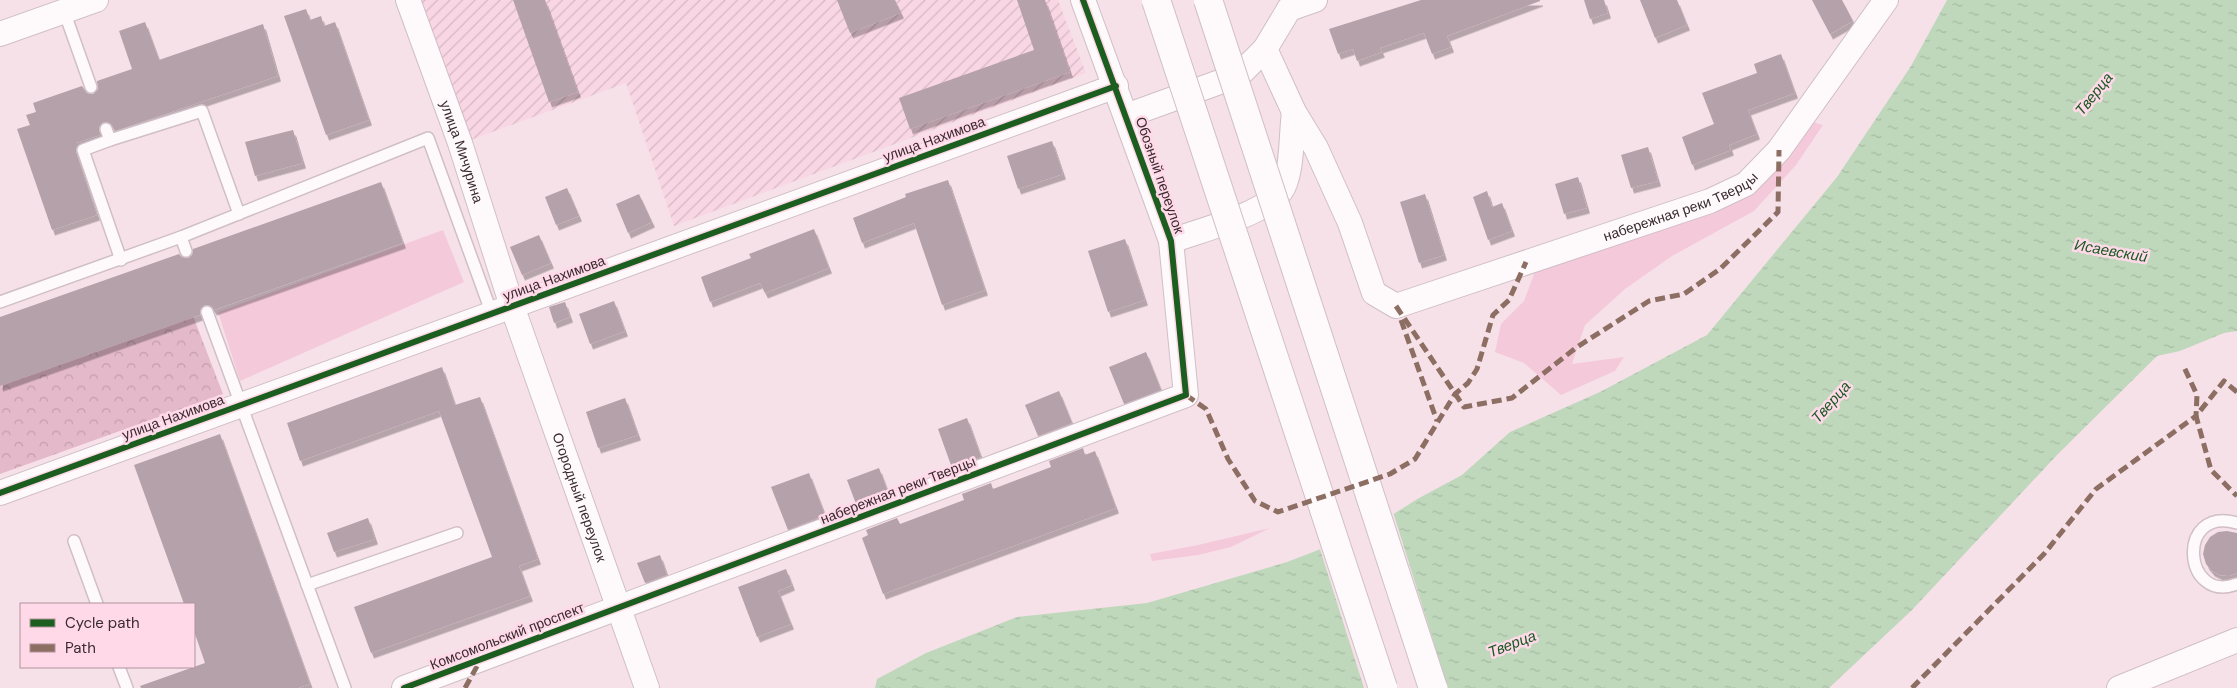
<svg xmlns="http://www.w3.org/2000/svg" width="2237" height="688" viewBox="0 0 2237 688" font-family="'DM Sans',sans-serif">
	<style>
		.industrial { fill: url(#industrial-furrows) }
		.green { fill: #f4c9da }
		.forest { fill: url(#forest-crowns) }
		.water { fill: url(#water-ripples) }
		.pier { fill: #f7e1e9 }
		.building { fill: #b5a1a9; filter: url(#shadow) }
		.lines { fill: none; stroke-linecap: round; stroke-linejoin: round }
		.service-casing { stroke: #d0bfc6; stroke-width: 14 }
		.minor-casing { stroke: #d0bfc6; stroke-width: 26 }
		.service { stroke: #fefafc; stroke-width: 11 }
		.minor { stroke: #fefafc; stroke-width: 24 }
		.secondary-bridge-casing { stroke: #d0bfc6; stroke-width: 30; stroke-linecap: butt }
		.secondary-bridge { stroke: #fefafc; stroke-width: 28 }
		.quiet { stroke: #8d6e63; stroke-width: 5; stroke-dasharray: 10 5; stroke-linecap: butt }
		.cycleway-casing { stroke: #ffd9e7; stroke-width: 9 }
		.cycleway { stroke: #1b5e20; stroke-width: 6 }
		.labels { text-anchor: middle; stroke-width: 5; stroke-linejoin: round; paint-order: stroke }
		.street-label { font-size: 14px; fill: #382a2f; stroke: #ffd9e7 }
		.water-label { font-size: 15px; font-style: italic; fill: #195923; stroke: #ffd9e7 }
	</style>
	<defs>
		<pattern id="industrial-furrows" width="10" height="10" patternUnits="userSpaceOnUse" patternTransform="scale(1.25)"><rect width="10" height="10" fill="#f9d6e3"/><path d="M-1 1l2-2M0 10L10 0M9 11l2-2" fill="none" stroke="#d6b8c3"/></pattern>
		<pattern id="forest-crowns" width="20" height="18" patternUnits="userSpaceOnUse" patternTransform="scale(1.25)"><rect width="20" height="18" fill="#e4b9ca"/><path d="M2 6a3 3 0 1 1 6 0M12 15a3 3 0 1 1 6 0" fill="none" stroke="#c49fae"/></pattern>
		<pattern id="water-ripples" width="26" height="14" patternUnits="userSpaceOnUse" patternTransform="scale(1.25)"><rect width="26" height="14" fill="#bfd8bc"/><path d="M2 4q2-2 4 0t4 0M15 11q2-2 4 0t4 0" fill="none" stroke="#a5baa2"/></pattern>
		<filter id="shadow"><feDropShadow dx="3" dy="5.5" stdDeviation="0" flood-color="#0004"/></filter>
	</defs>
	<rect width="100%" height="100%" fill="#f7e1e9"/>
	<!-- industrial -->
	<path class="industrial" d="M417,0h641l28,73 -412,153 -48,-143 -158,58z"/>
	<!-- green -->
	<g class="green">
		<path d="M1812,122l11,3 -27,40 -42,46 -82,45 -47,33 -40,36 -13,39 52,-7 -9,14 -54,24 -37,-32 -29,-11 6,-28 23,-23 13,-35 115,-35 100,-36 25,-26z"/>
		<path d="M443,230l21,52 -224,99 -22,-69z"/>
		<path d="M1270,528l-39,19 -33,8 -46,6 -2,-7 48,-9z"/>
	</g>
	<!-- forest -->
	<path class="forest" d="M190,308l33,86 -223,80v-88z"/>
	<!-- water -->
	<path class="water" d="M1947,0h290v331l-13,2 -44,18 -23,5 -100,99 -145,155 -83,78h-954l2,-9 49,-26 91,-36 130,-14 140,-41 78,-30 54,-34 43,-23 48,-43 90,-40 107,-57 130,-158 74,-111z"/>
	<!-- pier -->
	<path class="pier" d="M1393,512l55,176h-84l-45,-142 45,-16z"/>
	<!-- building -->
	<g class="building">
		<path d="M513,0h32l33,92 -29,10z"/>
		<path d="M837,0h58l6,13 -51,20z"/>
		<path d="M1017,0h28l25,72 -160,57 -11,-31 135,-48z"/>
		<path d="M1421,0h119v1l-93,35 4,11 -19,7 -8,-21 -44,15 2,4 -25,9 -4,-12 -15,5 -9,-25z"/>
		<path d="M1584,0h20l4,13 -18,6z"/>
		<path d="M1640,0h37l10,25 -32,13z"/>
		<path d="M1812,0h30l11,21 -23,13z"/>
		<path d="M306,9l4,11 11,-4 3,10 11,-4 34,98 -43,15 -42,-119z"/>
		<path d="M145,22l14,38 104,-36 15,52 -163,55 -5,-8 -7,-1 -4,5 1,8 -24,8v9l21,63 -45,15 -35,-101 13,-4 -4,-10 10,-3 -3,-9 49,-17 5,7 6,1 5,-5 -1,-8 35,-12 -13,-38z"/>
		<path d="M1781,54l14,39 -47,17 9,24 -28,11 2,5 -39,15 -10,-28 32,-13 -12,-31 55,-20 -3,-9z"/>
		<path d="M293,130l10,33 -48,13 -10,-34z"/>
		<path d="M1052,141l11,33 -45,15 -11,-33z"/>
		<path d="M1648,147l10,34 -27,7 -10,-33z"/>
		<path d="M1578,177l9,31 -23,6 -9,-30z"/>
		<path d="M948,180l37,110 -43,15 -28,-82 -52,20 -9,-25 53,-21 -1,-3z"/>
		<path d="M381,182l22,61 -189,67 -3,-4 -6,-1 -4,3 -1,7 -200,71v-69l179,-63 3,3 6,1 4,-3 1,-6z"/>
		<path d="M567,188l12,28 -23,9 -11,-28z"/>
		<path d="M1487,191l5,16 10,-4 10,28 -24,9 -15,-43z"/>
		<path d="M639,194l13,28 -24,11 -12,-29z"/>
		<path d="M1425,194l19,61 -25,8 -19,-61z"/>
		<path d="M814,229l15,39 -64,25 -5,-10 -50,19 -9,-25 50,-19 -2,-4z"/>
		<path d="M539,235l12,28 -29,12 -12,-28z"/>
		<path d="M1125,239l20,61 -37,12 -20,-61z"/>
		<path d="M614,301l11,30 -35,13 -11,-30z"/>
		<path d="M565,302l5,15 -16,6 -5,-16z"/>
		<path d="M1146,352l15,38 -37,14 -15,-37z"/>
		<path d="M442,367l13,38 25,-8 58,162 -19,7 11,30 -159,57 -17,-46 138,-50 -53,-146 -139,50 -13,-38z"/>
		<path d="M1059,391l13,32 -34,13 -13,-31z"/>
		<path d="M625,398l13,37 -40,13 -12,-36z"/>
		<path d="M967,418l14,39 -29,11 -14,-39z"/>
		<path d="M220,434l90,250 -12,4h-157l-1,-2 65,-23 -11,-32v-27h-10l-50,-139z"/>
		<path d="M1083,448l2,7 10,-4 21,57 -233,86 -21,-56 6,-3 -2,-5 31,-12 3,6 64,-24 -2,-6 29,-11 2,6 58,-22 -2,-6z"/>
		<path d="M879,468l9,24 -32,12 -9,-24z"/>
		<path d="M809,473l16,42 -37,15 -17,-43z"/>
		<path d="M368,518l7,21 -41,13 -7,-19z"/>
		<path d="M2227,531l10,2v40l-8,3 -9,-1 -8,-4 -6,-7 -3,-10 2,-9 5,-8 8,-5z"/>
		<path d="M660,555l7,20 -22,8 -8,-20z"/>
		<path d="M786,569l6,16 -14,6 13,33 -34,13 -19,-50z"/>
	</g>
	<g class="lines">
		<defs>
			<g id="service">
				<path d="M64,11l27,76"/>
				<path d="M106,129l4,11 92,-29 37,103"/>
				<path d="M110,140l-27,10 38,110"/>
				<path d="M181,237l5,14"/>
				<path d="M0,302l181,-65 247,-99 64,176"/>
				<path d="M207,312l138,376"/>
				<path d="M2237,523c-62,-18 -54,82 0,61"/>
				<path d="M74,541l23,63"/>
				<path d="M307,585l150,-52"/>
				<path d="M119,667l8,21"/>
			</g>
			<g id="minor">
				<path id="s1" d="M408,0l52,143 52,163 135,382"/>
				<path d="M1289,9l26,-9"/>
				<path d="M0,34l96,-34"/>
				<path id="s2" d="M1265,49l29,63 22,36 34,75 24,70 22,13 314,-105 36,-17 33,-34 107,-150"/>
				<path d="M1126,116l113,-41 26,-26 24,-40"/>
				<path d="M1171,241c30,-11 92,-26 110,-50 12,-16 10,-60 13,-79"/>
				<path d="M0,493l1116,-407"/>
				<path d="M404,688l782,-293 -15,-154 -88,-241"/>
				<path d="M2119,688l118,-48"/>
			</g>
		</defs>
		<!-- service casing -->
		<use href="#service" class="service-casing"/>
		<!-- minor casing -->
		<use href="#minor" class="minor-casing"/>
		<!-- service -->
		<use href="#service" class="service"/>
		<!-- minor -->
		<use href="#minor" class="minor"/>
		<defs>
			<g id="secondary-bridge">
				<path d="M1156,0l227,688"/>
				<path d="M1208,0l225,688"/>
			</g>
		</defs>
		<!-- secondary-bridge casing -->
		<use href="#secondary-bridge" class="secondary-bridge-casing"/>
		<!-- secondary-bridge -->
		<use href="#secondary-bridge" class="secondary-bridge"/>
		<!-- quiet -->
		<g class="quiet">
			<path d="M1396,306l68,101 48,-9 65,-51 72,-46 35,-7 36,-25 58,-57 1,-62"/>
			<path d="M1401,320l36,101"/>
			<path d="M2237,392l-13,-11 -28,35 15,54 26,26"/>
			<path d="M1186,395l20,14 22,50 27,42 23,11 112,-38 25,-15 40,-65 13,-11 9,-14 16,-54 16,-15 17,-38"/>
			<path d="M465,688l16,-29"/>
			<path d="M1912,688l132,-134 52,-65 100,-73 1,-21 -13,-28"/>
		</g>
		<defs>
			<g id="cycleway">
				<path d="M0,493l1116,-407"/>
				<path d="M404,688l782,-293 -15,-154 -88,-241"/>
			</g>
		</defs>
		<!-- cycleway casing -->
		<use href="#cycleway" class="cycleway-casing"/>
		<!-- cycleway -->
		<use href="#cycleway" class="cycleway"/>
	</g>
	<g class="labels">
		<!-- street labels -->
		<g class="street-label">
			<text transform="translate(934 139) rotate(-20)" y="5">улица Нахимова</text>
			<text dy="5" stroke="none"><textPath href="#s1" startOffset="161">улица Мичурина</textPath></text>
			<text transform="translate(1160 175) rotate(71)" y="5">Обозный переулок</text>
			<text dy="5" stroke="none"><textPath href="#s2" startOffset="595">набережная реки Тверцы</textPath></text>
			<text transform="translate(554 278) rotate(-20)" y="5">улица Нахимова</text>
			<text transform="translate(173 417) rotate(-20)" y="5">улица Нахимова</text>
			<text transform="translate(898 490) rotate(-21)" y="5">набережная реки Тверцы</text>
			<text dy="5" stroke="none"><textPath href="#s1" startOffset="526">Огородный переулок</textPath></text>
			<text transform="translate(507 636) rotate(-21)" y="5">Комсомольский проспект</text>
		</g>
		<!-- water labels -->
		<g class="water-label">
			<text transform="translate(2094 94) rotate(-51)" y="5">Тверца</text>
			<text transform="translate(2111 251) rotate(10)" y="5">Исаевский</text>
			<text transform="translate(1831 402) rotate(-48)" y="5">Тверца</text>
			<text transform="translate(1512 644) rotate(-21)" y="5">Тверца</text>
		</g>
	</g>
	<!-- legend -->
	<rect x="20" y="603" width="175" height="65" fill="#ffd9e7" stroke="#af939d"/>
	<rect x="30" y="619" width="25" height="8" fill="#1b5e20" stroke="#af939d"/>
	<text x="65" y="628" font-size="15" fill="#382a2f">Cycle path</text>
	<rect x="30" y="644" width="25" height="8" fill="#8d6e63" stroke="#af939d"/>
	<text x="65" y="653" font-size="15" fill="#382a2f">Path</text>
</svg>
